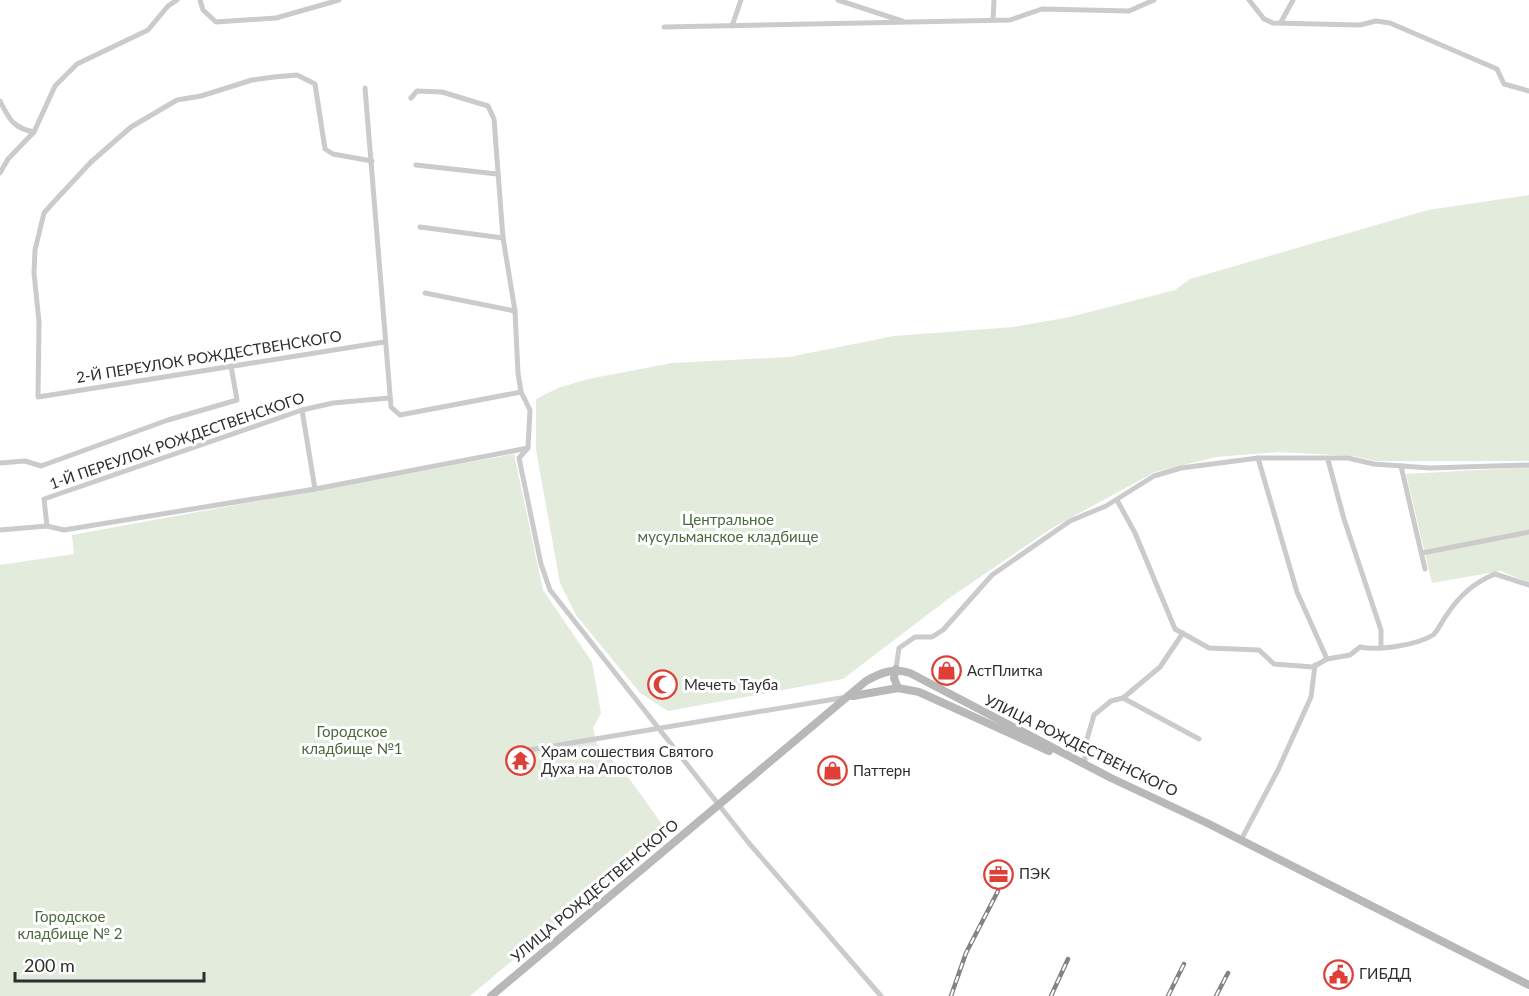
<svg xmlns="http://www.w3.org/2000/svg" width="1529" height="996" viewBox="0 0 1529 996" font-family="Lato,sans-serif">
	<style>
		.green { fill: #e2ebdc }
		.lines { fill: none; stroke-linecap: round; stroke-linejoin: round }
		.street { stroke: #cbcbcb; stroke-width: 5 }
		.secondary { stroke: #b8b8b8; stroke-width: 8 }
		.rail-casing { stroke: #838383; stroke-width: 4.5 }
		.rail { stroke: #fff; stroke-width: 2; stroke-dasharray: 7; stroke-linecap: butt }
		.labels { text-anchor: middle; stroke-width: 6; stroke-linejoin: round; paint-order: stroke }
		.street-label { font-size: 15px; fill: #2e2e2e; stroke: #fff }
		.park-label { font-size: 15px; fill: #4c683d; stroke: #fff }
		.poi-label { font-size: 15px; fill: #2e2e2e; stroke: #fff; text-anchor: start }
	</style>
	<rect width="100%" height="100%" fill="#fff"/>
	<!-- green -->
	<g class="green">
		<path d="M1529,195v266h-153l-22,-5 -76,-4 -62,5 -61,15 -103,56 -104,71 -105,80 -175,32 -28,-18 -64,-78 -16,-32 -24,-133v-51l22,-11 30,-9 84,-16 117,-6 105,-21 119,-9 57,-10 105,-27 15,-11 238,-69z"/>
		<path d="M514,454l29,136 49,72 9,51 -8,15 4,16 15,11 4,20 12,2 39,54 -197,165h-470v-431l74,-11 -2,-19z"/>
		<path d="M1529,467v116l-28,-12 -69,12 -26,-109z"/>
	</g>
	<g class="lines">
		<!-- street -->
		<g class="street">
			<path d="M200,0l3,10 13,12 60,-4 63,-18"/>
			<path d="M838,0l64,21"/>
			<path d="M1249,0l15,19 9,4 87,2 16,-4 14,2 107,46 7,15 25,7"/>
			<path d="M993,20l1,-20"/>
			<path d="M1281,22l12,-22"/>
			<path d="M732,26l9,-26"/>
			<path d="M664,27l346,-7 32,-11 87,2 25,-11"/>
			<path d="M365,88l26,319 9,8 121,-23"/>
			<path d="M411,98l6,-7 25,1 46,14 6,13 9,119 12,73 3,62 3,19 9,18 -2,38 -9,10 22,106 9,26 198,252 133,154"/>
			<path d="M0,101c9,18 13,27 34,31"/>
			<path d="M372,161l-39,-7 -8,-5 -10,-65 -18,-9 -23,2 -22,3 -51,16 -24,4 -46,27 -40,35 -40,43 -7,8 -9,37 -1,23 5,49 -1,75 346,-55"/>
			<path d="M416,165l81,9"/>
			<path d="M0,173l8,-14 26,-27 21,-46 22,-22 71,-34 20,-24 9,-6"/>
			<path d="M420,227l83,11"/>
			<path d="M425,293l90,18"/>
			<path d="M389,398l-56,5 -31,7 -258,89 3,27 17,4 251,-41 213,-41"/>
			<path d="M302,410l13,79"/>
			<path d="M1258,458l39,134 30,67"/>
			<path d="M1328,460l16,59 37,111v18"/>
			<path d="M0,463l25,-2 16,5 127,-46 69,-20 -6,-34"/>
			<path d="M1401,466l24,103"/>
			<path d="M1117,500l18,33 40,96 34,19 50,2 15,14 39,3 14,-8 23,-4 10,-8c18,4 57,-2 73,-12 5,-4 9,-14 13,-19 12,-19 29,-34 49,-42l34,11"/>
			<path d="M0,530l47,-4"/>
			<path d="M1422,553l107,-21"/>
			<path d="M896,669l3,-21 16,-11h17l11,-7 49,-55 78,-54 36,-15 48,-30 27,-8 77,-10h90l26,6 56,4 99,-3"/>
			<path d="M1123,698l76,41"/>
			<path d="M529,750l318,-53"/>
			<path d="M1085,764v-18l9,-31 17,-14 12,-3 37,-31 23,-34"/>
			<path d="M1241,840l37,-70 33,-73 4,-32"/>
		</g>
		<!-- secondary -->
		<g class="secondary">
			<path d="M896,669l-2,9 4,10"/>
			<path d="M853,696l45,-8 21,4 130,59"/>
			<path d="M491,996l375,-315c16,-9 27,-13 44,-8l201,105 96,45 322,162"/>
		</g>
		<defs>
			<g id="rail">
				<path d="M951,996l15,-43 32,-62"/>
				<path d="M1051,996l17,-37"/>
				<path d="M1168,996l16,-32"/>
				<path d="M1216,996l12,-23"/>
			</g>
		</defs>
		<!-- rail casing -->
		<use href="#rail" class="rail-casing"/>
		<!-- rail -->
		<use href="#rail" class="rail"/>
	</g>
	<!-- icons -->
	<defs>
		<symbol id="shop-ring" viewBox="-11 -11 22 22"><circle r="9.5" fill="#fff" stroke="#de3f37" stroke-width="1.5"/><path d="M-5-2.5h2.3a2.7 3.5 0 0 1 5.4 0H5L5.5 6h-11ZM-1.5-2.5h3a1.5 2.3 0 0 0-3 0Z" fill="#de3f37"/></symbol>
		<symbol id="mosque-ring" viewBox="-11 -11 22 22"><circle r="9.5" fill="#fff" stroke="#de3f37" stroke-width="1.5"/><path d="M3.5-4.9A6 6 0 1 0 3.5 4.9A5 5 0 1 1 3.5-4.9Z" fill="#de3f37"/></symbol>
		<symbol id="temple-ring" viewBox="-11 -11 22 22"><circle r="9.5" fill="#fff" stroke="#de3f37" stroke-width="1.5"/><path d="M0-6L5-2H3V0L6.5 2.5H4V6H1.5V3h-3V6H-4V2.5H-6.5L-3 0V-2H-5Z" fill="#de3f37"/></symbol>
		<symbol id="office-ring" viewBox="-11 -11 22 22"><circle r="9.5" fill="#fff" stroke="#de3f37" stroke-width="1.5"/><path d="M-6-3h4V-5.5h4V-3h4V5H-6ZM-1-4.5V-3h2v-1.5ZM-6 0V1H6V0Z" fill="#de3f37"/></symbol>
		<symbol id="civic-ring" viewBox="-11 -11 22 22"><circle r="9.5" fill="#fff" stroke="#de3f37" stroke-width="1.5"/><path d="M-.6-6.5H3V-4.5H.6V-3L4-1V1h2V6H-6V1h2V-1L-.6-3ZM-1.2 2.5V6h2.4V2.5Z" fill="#de3f37"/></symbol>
	</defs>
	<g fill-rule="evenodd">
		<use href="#shop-ring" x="930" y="654" width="33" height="33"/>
		<use href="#mosque-ring" x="646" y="668" width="33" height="33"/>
		<use href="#temple-ring" x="504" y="744" width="33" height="33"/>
		<use href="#shop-ring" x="816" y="754" width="33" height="33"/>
		<use href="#office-ring" x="982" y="858" width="33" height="33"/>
		<use href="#civic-ring" x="1322" y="958" width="33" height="33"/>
	</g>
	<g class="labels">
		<!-- street labels -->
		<g class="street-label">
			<text transform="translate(209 357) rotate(-9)" y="5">2-Й ПЕРЕУЛОК РОЖДЕСТВЕНСКОГО</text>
			<text transform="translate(177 441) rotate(-19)" y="5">1-Й ПЕРЕУЛОК РОЖДЕСТВЕНСКОГО</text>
			<text transform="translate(1081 746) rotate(26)" y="5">УЛИЦА РОЖДЕСТВЕНСКОГО</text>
			<text transform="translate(595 891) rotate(-40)" y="5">УЛИЦА РОЖДЕСТВЕНСКОГО</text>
		</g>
		<!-- park labels -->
		<g class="park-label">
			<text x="728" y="525">Центральное<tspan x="728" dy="17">мусульманское кладбище</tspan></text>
			<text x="352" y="737">Городское<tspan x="352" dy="17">кладбище №1</tspan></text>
			<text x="70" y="922">Городское<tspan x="70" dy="17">кладбище № 2</tspan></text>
		</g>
		<!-- poi labels -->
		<g class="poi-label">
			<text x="967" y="676">АстПлитка</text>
			<text x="684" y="690">Мечеть Тауба</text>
			<text x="541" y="757">Храм сошествия Святого<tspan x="541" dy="17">Духа на Апостолов</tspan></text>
			<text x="853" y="776">Паттерн</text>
			<text x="1019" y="879">ПЭК</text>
			<text x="1359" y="979">ГИБДД</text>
		</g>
	</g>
	<!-- scale -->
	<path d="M15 972v9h189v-9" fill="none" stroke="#2e2e2e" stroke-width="3"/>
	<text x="24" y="972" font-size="18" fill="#2e2e2e" stroke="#ffffff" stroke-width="4.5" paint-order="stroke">200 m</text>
</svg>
